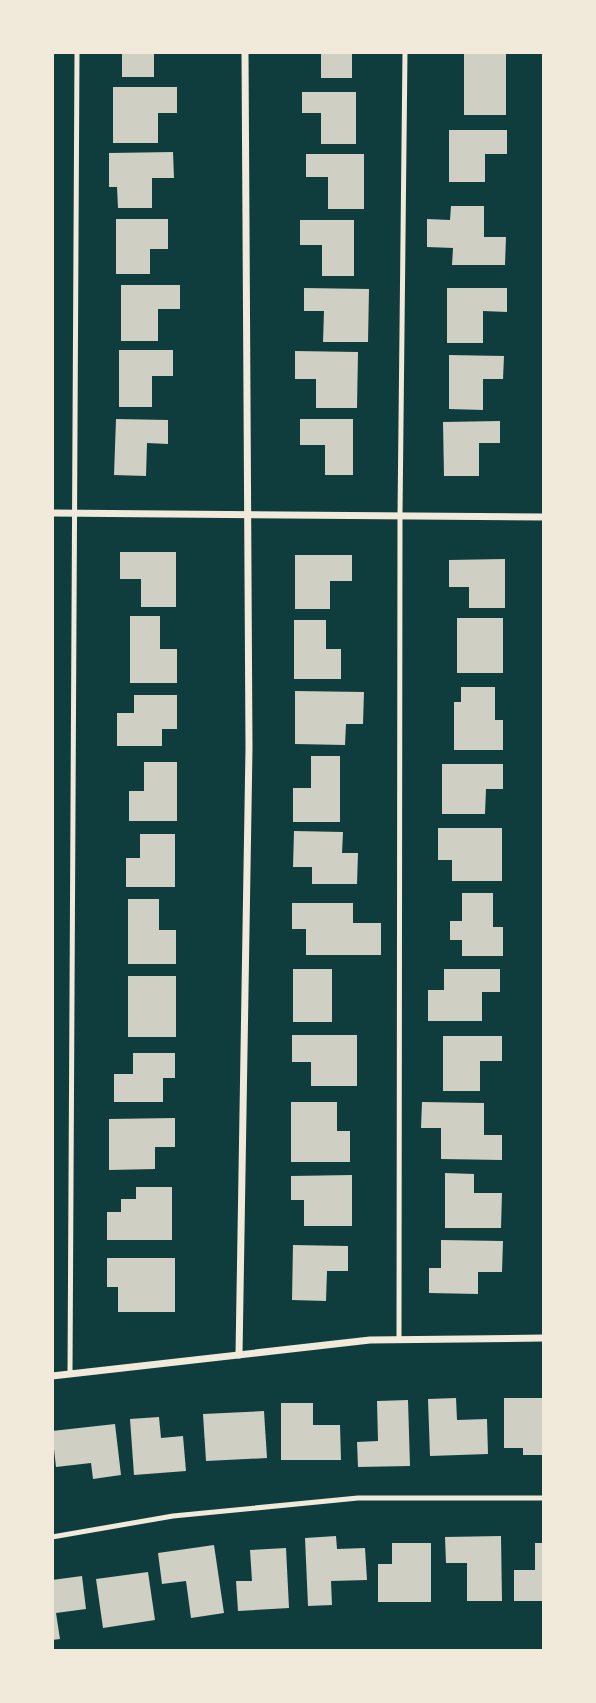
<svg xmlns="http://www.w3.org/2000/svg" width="596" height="1703" viewBox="0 0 596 1703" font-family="Montserrat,sans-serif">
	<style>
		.building { fill: #cfcfc3 }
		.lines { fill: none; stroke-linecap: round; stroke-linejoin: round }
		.service { stroke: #f1e9da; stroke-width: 5 }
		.minor { stroke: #f1e9da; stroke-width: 7 }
	</style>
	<rect width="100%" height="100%" fill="#0f3d3e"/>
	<!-- building -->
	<g class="building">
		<rect x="122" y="52" width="32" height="25"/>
		<rect x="321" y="52" width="31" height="26"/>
		<rect x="464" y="54" width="42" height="61"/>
		<path d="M113,87h64v26h-19v30h-45z"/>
		<path d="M302,92h54v52h-35v-31h-19z"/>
		<path d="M449,130h58v24h-22v28h-36z"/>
		<path d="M173,152l1,26h-22v30h-34l-1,-21h-8v-34z"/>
		<path d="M306,154h58v55h-36v-32h-22z"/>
		<path d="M451,206h33v31h22l-1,28h-53l1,-17 -26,-1v-28l23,1z"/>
		<path d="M116,219h52v30h-18v25h-34z"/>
		<path d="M300,220h54v56h-32v-31h-22z"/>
		<path d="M121,285h59v24h-22v32h-37z"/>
		<path d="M304,288l65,1 -1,53h-45l1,-31h-20z"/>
		<path d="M447,288h60v24l-24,-1v32h-36z"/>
		<path d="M119,350h54v26h-21v31h-33z"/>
		<path d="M295,351l63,1 -1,56h-41v-29h-21z"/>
		<path d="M449,355l55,1 -1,23h-20v31l-34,-1z"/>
		<path d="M116,419l52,1v24l-21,-1 -1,33 -32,-1z"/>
		<path d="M300,419h53v56h-28v-30h-25z"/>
		<path d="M500,421v22h-21v33h-35l-1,-54z"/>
		<path d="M120,552h56v55h-35v-28h-21z"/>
		<path d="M295,555h57v26h-22v28h-35z"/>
		<path d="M505,559v49h-36v-21h-20v-27z"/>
		<path d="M130,616h30v33h17v34h-47z"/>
		<rect x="457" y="618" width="46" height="55"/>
		<path d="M294,620h32v29h15v30h-47z"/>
		<path d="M461,687h34v33h8v30h-49v-48h7z"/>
		<path d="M295,691l69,1 -1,32h-17l-1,21 -50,-1z"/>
		<path d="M134,695h43v34h-15v17h-45v-33h17z"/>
		<path d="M311,756h29v66h-47v-34h18z"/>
		<path d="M144,762h33v59h-48v-30h15z"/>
		<path d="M442,764h61v25h-17l-1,25h-43z"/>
		<path d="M438,828h64v53h-50v-21h-14z"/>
		<path d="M294,831l49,1 -1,21h16l-1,31h-45v-17h-19z"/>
		<path d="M140,834h35v53h-49v-29h14z"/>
		<path d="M462,893h31v34h10v29h-41v-16h-12v-19h12z"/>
		<path d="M128,899h31v31h17v34h-48z"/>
		<path d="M292,903h61v20h28v32h-75v-26h-14z"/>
		<rect x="293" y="969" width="39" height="53"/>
		<path d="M444,969h56v23h-18v29h-54v-31h16z"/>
		<rect x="128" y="976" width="48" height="61"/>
		<path d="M292,1035h65v51h-46v-24h-19z"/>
		<path d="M443,1036h59v25h-22v30h-37z"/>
		<path d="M133,1053h42v25h-12v24h-49v-28h19z"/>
		<path d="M291,1102h46v29h13v31h-59z"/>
		<path d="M422,1102l62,1v32h18v25l-61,-1v-31h-20z"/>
		<path d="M175,1118v29h-20v22l-46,1v-51z"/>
		<path d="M445,1173l29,1v19h28l-1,35h-56z"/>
		<path d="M352,1175v51h-48v-26h-13v-24z"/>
		<path d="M136,1187h36v53h-65v-28h14v-13h15z"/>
		<path d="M441,1240l62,1 -1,31h-24v22l-49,-1v-25h12z"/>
		<path d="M293,1245l55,1v25h-21l-1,30 -34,-1z"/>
		<path d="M107,1258h68v54h-57v-25h-11z"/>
		<path d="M456,1398l1,22 30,-1 1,35 -58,2 -2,-57z"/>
		<path d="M504,1398h40v57h-21v-7h-19z"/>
		<path d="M408,1400l2,66 -52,1 -1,-25 21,-1 -1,-40z"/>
		<path d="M281,1403h32v22h27l1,35h-60z"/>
		<path d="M264,1411l3,47 -61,3 -3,-47z"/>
		<path d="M159,1417l2,21 22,-2 3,35 -52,4 -4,-56z"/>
		<path d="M115,1424l6,51 -28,4 -2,-16 -35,4 -4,-36z"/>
		<path d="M336,1536l1,13 28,-1 2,32 -36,1 1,24 -24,1 -3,-68z"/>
		<path d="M501,1536l1,65h-35v-38h-21l-1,-26z"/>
		<path d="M392,1543h39v59h-53v-38h14z"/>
		<path d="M535,1543h9v58h-30v-31h21z"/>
		<path d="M214,1545l10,68 -33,5 -5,-37 -24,3 -4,-31z"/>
		<path d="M286,1548l3,60 -51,3 -2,-30h16l-2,-31z"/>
		<path d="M148,1572l7,48 -52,8 -7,-49z"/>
		<path d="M82,1576l4,33 -30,4 4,26 -8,1v-60z"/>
	</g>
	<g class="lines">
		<!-- service -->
		<g class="service">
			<path d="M399,1340l1,-824 5,-464"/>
			<path d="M70,1374l7,-1322"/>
			<path d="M52,1537l121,-21 185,-18h186"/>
		</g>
		<!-- minor -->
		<g class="minor">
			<path d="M52,513l492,4"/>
			<path d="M239,1355l10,-607 -4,-696"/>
			<path d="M52,1376l318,-36 174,-2"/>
		</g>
	</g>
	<!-- border -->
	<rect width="596" height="1703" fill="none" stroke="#f1e9da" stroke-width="108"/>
</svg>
